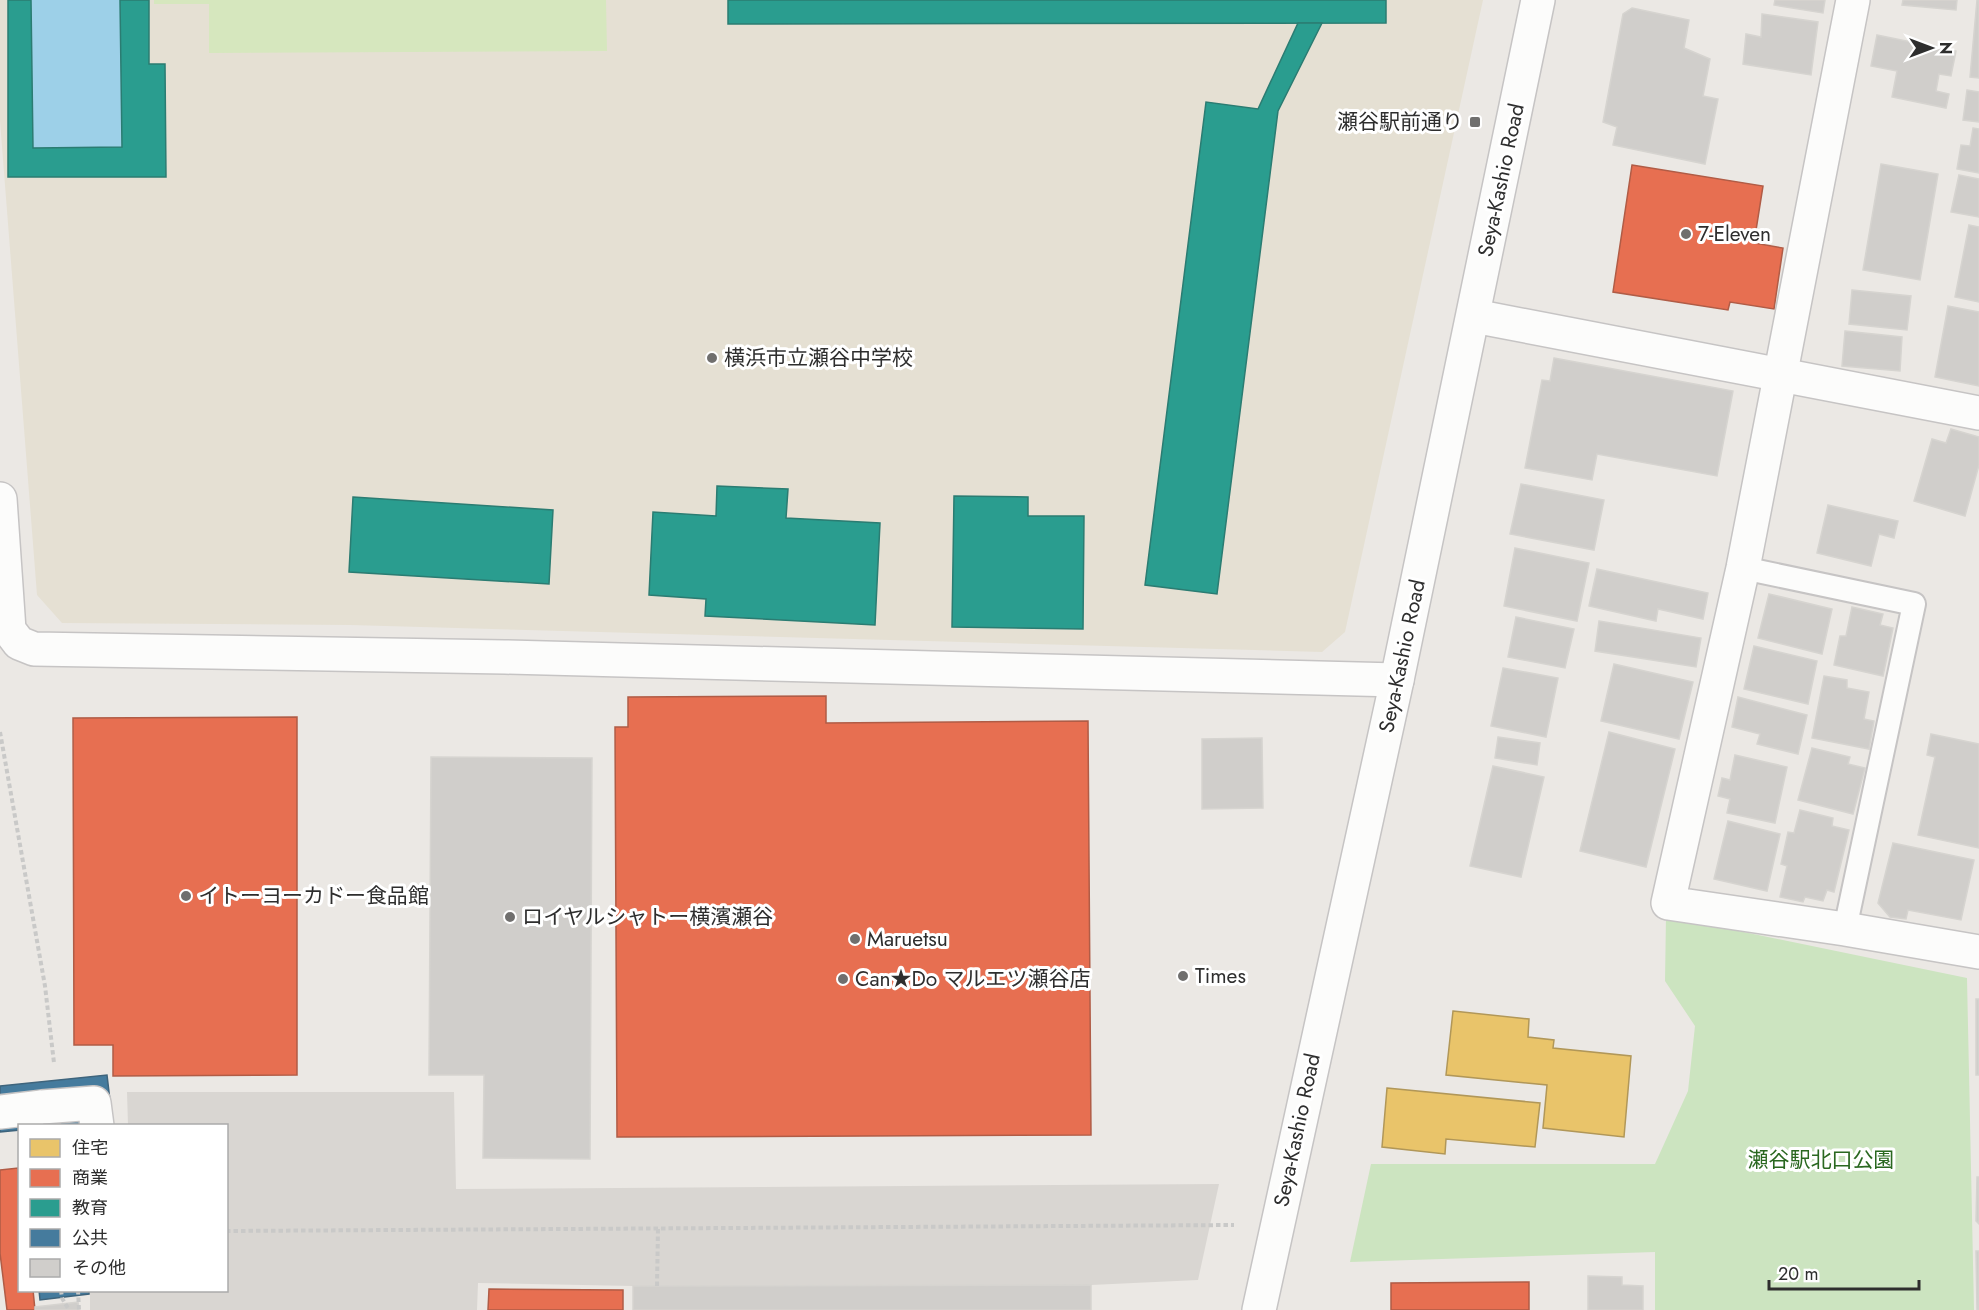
<svg xmlns="http://www.w3.org/2000/svg" width="1979" height="1310" viewBox="0 0 1979 1310" font-family="Jost,'Noto Sans JP',sans-serif">
	<style>
		.education { fill: #e5e0d3 }
		.green { fill: #cce4c0 }
		.pitch { fill: #d6e7be }
		.plaza { fill: #d9d6d2 }
		.water { fill: #9dd0e8 }
		.homes { fill: #e9c46a; stroke: #b19758; stroke-width: 1.5 }
		.shops { fill: #e76f51; stroke: #b05c46; stroke-width: 1.5 }
		.schools { fill: #2a9d8f; stroke: #2b7c72; stroke-width: 1.5 }
		.public { fill: #457b9d; stroke: #3e647c; stroke-width: 1.5 }
		.building { fill: #d0cecb; stroke: #d6d4d0; stroke-width: 1.5 }
		.lines { fill: none; stroke-linecap: round; stroke-linejoin: round }
		.lane-casing { stroke: #c6c4c4; stroke-width: 26 }
		.street-casing { stroke: #c6c4c4; stroke-width: 36 }
		.secondary-casing { stroke: #c6c4c4; stroke-width: 36 }
		.path { stroke: #c9c9c8; stroke-width: 4; stroke-dasharray: 4.5 3; stroke-linecap: butt }
		.lane { stroke: #fcfcfb; stroke-width: 22 }
		.street { stroke: #fcfcfb; stroke-width: 33 }
		.secondary { stroke: #fcfcfb; stroke-width: 33 }
		.street-bridge-casing { stroke: #c6c4c4; stroke-width: 36; stroke-linecap: butt }
		.street-bridge { stroke: #fcfcfb; stroke-width: 33 }
		.poi-dot { fill: #706f6e; stroke: #fff; stroke-width: 2 }
		.labels { text-anchor: middle; stroke-width: 6; stroke-linejoin: round; paint-order: stroke }
		.poi-label { font-size: 21px; fill: #2e2e2e; stroke: #fff; text-anchor: start }
		.street-label { font-size: 21px; fill: #2e2e2e; stroke: #fff }
		.park-label { font-size: 21px; fill: #2a6820; stroke: #fff }
	</style>
	<rect width="100%" height="100%" fill="#ebe8e4"/>
	<!-- education -->
	<path class="education" d="M0,0h1483l-138,632 -23,20 -972,-27 -288,-2 -25,-28 -37,-474z"/>
	<!-- green -->
	<path class="green" d="M1666,916l301,62 7,332h-319v-58l-305,10 21,-98h284l33,-73 7,-65 -30,-45z"/>
	<!-- pitch -->
	<path class="pitch" d="M154,0h452l1,51 -398,2v-49h-55z"/>
	<!-- plaza -->
	<path class="plaza" d="M127,1092h327l2,97 763,-5 -21,96 -107,5 -458,1 -155,-3 -1,27h-387v-19l136,-1v-164l-98,-1z"/>
	<!-- water -->
	<path class="water" d="M31,0h89l2,147 -89,1z"/>
	<!-- homes -->
	<g class="homes">
		<path d="M1453,1011l76,8 -1,18 26,3 -1,8 78,8 -7,81 -81,-9 4,-43 -101,-10z"/>
		<path d="M1387,1088l153,15 -5,44 -89,-8 -1,15 -63,-7z"/>
	</g>
	<!-- shops -->
	<g class="shops">
		<path d="M1632,165l131,21 -9,57 29,5 -9,61 -44,-7 -2,8 -115,-18z"/>
		<path d="M826,696v27l262,-2 3,414 -474,2 -2,-410h13v-30z"/>
		<path d="M297,717v358l-184,1v-31h-39l-1,-327z"/>
		<path d="M18,1168l2,122h13l2,20h-28l-7,-57v-83z"/>
		<path d="M1529,1282v28h-138v-27z"/>
		<path d="M489,1289l134,1v20h-135z"/>
	</g>
	<!-- schools -->
	<g class="schools">
		<path d="M8,0h23l2,148 89,-1 -2,-147h29v64h16l1,113h-158z"/>
		<path d="M728,0h658v23l-658,1z"/>
		<path d="M1298,23h24l-44,88 -61,483 -72,-9 61,-483 52,7z"/>
		<path d="M717,486l71,3 -2,29 94,5 -5,102 -170,-9 1,-17 -57,-4 4,-83 63,4z"/>
		<path d="M954,496l74,1v19h56l-1,113 -131,-2z"/>
		<path d="M353,497l200,13 -4,74 -200,-12z"/>
	</g>
	<!-- public -->
	<g class="public">
		<path d="M107,1075l6,51 -31,-3 -10,3h-52v4l-20,2v-46z"/>
		<path d="M39,1290h50v4l-49,6z"/>
	</g>
	<!-- building -->
	<g class="building">
		<path d="M1775,0h50l-2,13 -49,-8z"/>
		<path d="M1903,0h54l-1,10 -54,-5z"/>
		<path d="M1977,0h2v78l-9,-1z"/>
		<path d="M1632,8l57,12 -5,28 26,11 -7,37 15,3 -13,65 -92,-19 4,-18 -14,-5 20,-108z"/>
		<path d="M1762,14l56,8 -7,53 -68,-11 3,-30 15,3z"/>
		<path d="M1877,35l79,16 -5,25 -12,-2 -3,17 13,3 -3,14 -54,-11 5,-26 -26,-5z"/>
		<path d="M1967,90l12,2v30l-16,-2z"/>
		<path d="M1973,128l6,1v44l-22,-4 4,-24 9,1z"/>
		<path d="M1881,164l57,10 -18,106 -57,-10z"/>
		<path d="M1959,175l20,4v38l-28,-5z"/>
		<path d="M1969,225l10,2v75l-24,-5z"/>
		<path d="M1852,290l59,6 -4,34 -58,-6z"/>
		<path d="M1948,306l31,6v74l-44,-9z"/>
		<path d="M1845,331l57,6 -2,34 -58,-5z"/>
		<path d="M1554,358l179,33 -16,85 -120,-22 -5,26 -67,-12 17,-88 8,1z"/>
		<path d="M1951,429l28,8v28l-14,51 -51,-15 18,-62 14,4z"/>
		<path d="M1521,484l83,16 -10,50 -84,-16z"/>
		<path d="M1828,505l70,16 -4,17 -15,-4 -8,32 -54,-13z"/>
		<path d="M1515,548l74,15 -12,58 -73,-15z"/>
		<path d="M1597,569l111,24 -5,26 -45,-10 -2,12 -67,-15z"/>
		<path d="M1769,594l63,15 -10,45 -64,-16z"/>
		<path d="M1852,607l31,7 -3,11 13,3 -10,48 -49,-11 6,-29h6z"/>
		<path d="M1516,617l58,12 -9,39 -57,-11z"/>
		<path d="M1599,621l102,17 -5,29 -101,-16z"/>
		<path d="M1754,646l63,15 -9,43 -64,-15z"/>
		<path d="M1614,664l79,18 -14,57 -78,-18z"/>
		<path d="M1503,668l55,10 -12,59 -55,-11z"/>
		<path d="M1824,676l23,4v8l22,4 -5,27 10,2 -5,28 -57,-11z"/>
		<path d="M1738,697l69,18 -9,39 -41,-10 3,-10 -28,-7z"/>
		<path d="M1609,732l66,17 -29,118 -66,-16z"/>
		<path d="M1931,734l48,10v104l-61,-13 17,-78 -8,-2z"/>
		<path d="M1498,737l42,6 -3,22 -42,-7z"/>
		<path d="M1262,738l1,70 -61,1v-70z"/>
		<path d="M1812,748l38,9 -2,7 17,4 -12,46 -55,-14z"/>
		<path d="M1735,755l52,12 -12,56 -48,-10 3,-14 -12,-3 4,-18 8,2z"/>
		<path d="M431,757l161,1 -2,401 -107,-1 1,-83h-55z"/>
		<path d="M1493,766l51,11 -23,100 -51,-11z"/>
		<path d="M1800,810l33,8 -1,8 17,4 -15,62 -7,-2 -4,11 -18,-4 -2,5 -23,-5 7,-31 -6,-2 7,-32 6,1z"/>
		<path d="M1728,821l52,13 -13,57 -53,-12z"/>
		<path d="M1893,843l81,17 -13,60 -53,-10 -2,9 -16,-2 -12,-14z"/>
		<rect x="1976" y="999" width="3" height="76"/>
		<path d="M1977,1177h2v47l-3,-3z"/>
		<path d="M1976,1251h3v59h-2z"/>
		<path d="M1588,1276l34,1v8l21,1v24h-55z"/>
		<path d="M1091,1285v25h-458v-24z"/>
		<path d="M78,1302l1,8h-44v-3z"/>
	</g>
	<g class="lines">
		<defs>
			<path id="lane" d="M1743,568l171,36 -69,325"/>
			<g id="street">
				<path d="M1853,0l-110,568 -75,335 177,26 134,23"/>
				<path d="M1474,316l505,97"/>
				<path d="M0,499l9,131 10,13 15,6 471,8 892,23"/>
				<path d="M0,1112l42,-5 1,16"/>
			</g>
			<path id="secondary" d="M1259,1310l138,-630 141,-680"/>
		</defs>
		<!-- lane casing -->
		<use href="#lane" class="lane-casing"/>
		<!-- street casing -->
		<use href="#street" class="street-casing"/>
		<!-- secondary casing -->
		<use href="#secondary" class="secondary-casing"/>
		<!-- path -->
		<g class="path">
			<path d="M0,732l45,254 9,77"/>
			<path d="M226,1231l1008,-6"/>
			<path d="M657,1286l1,-58"/>
			<path d="M61,1290l1,8 7,12"/>
			<path d="M78,1290l1,20"/>
		</g>
		<!-- lane -->
		<use href="#lane" class="lane"/>
		<!-- street -->
		<use href="#street" class="street"/>
		<!-- secondary -->
		<use href="#secondary" class="secondary"/>
		<defs>
			<path id="street-bridge" d="M42,1107l52,-4 3,23"/>
		</defs>
		<!-- street-bridge casing -->
		<use href="#street-bridge" class="street-bridge-casing"/>
		<!-- street-bridge -->
		<use href="#street-bridge" class="street-bridge"/>
	</g>
	<!-- markers -->
	<g class="poi-dot">
		<rect x="1469" y="116" width="12" height="12" rx="3"/>
		<circle cx="1686" cy="234" r="6"/>
		<circle cx="712" cy="358" r="6"/>
		<circle cx="186" cy="896" r="6"/>
		<circle cx="510" cy="917" r="6"/>
		<circle cx="855" cy="939" r="6"/>
		<circle cx="1183" cy="976" r="6"/>
		<circle cx="843" cy="979" r="6"/>
	</g>
	<g class="labels">
		<!-- poi labels -->
		<g class="poi-label">
			<text x="1463" y="129" text-anchor="end">瀬谷駅前通り</text>
			<text x="1698" y="241">7-Eleven</text>
			<text x="724" y="365">横浜市立瀬谷中学校</text>
			<text x="198" y="903">イトーヨーカドー食品館</text>
			<text x="522" y="924">ロイヤルシャトー横濱瀬谷</text>
			<text x="867" y="946">Maruetsu</text>
			<text x="1195" y="983">Times</text>
			<text x="855" y="986">Can★Do マルエツ瀬谷店</text>
		</g>
		<!-- street labels -->
		<g class="street-label">
			<text transform="translate(1501 180) rotate(-78)" y="7">Seya-Kashio Road</text>
			<text transform="translate(1402 656) rotate(-78)" y="7">Seya-Kashio Road</text>
			<text transform="translate(1297 1130) rotate(-78)" y="7">Seya-Kashio Road</text>
		</g>
		<!-- park labels -->
		<g class="park-label">
			<text x="1821" y="1167">瀬谷駅北口公園</text>
		</g>
	</g>
	<!-- legend -->
	<rect x="18" y="1124" width="210" height="168" fill="#ffffff" stroke="#ababab" stroke-width="1.5"/>
	<rect x="30" y="1139" width="30" height="18" fill="#e9c46a" stroke="#ababab" stroke-width="1.5"/>
	<text x="72" y="1154" font-size="18" fill="#2e2e2e">住宅</text>
	<rect x="30" y="1169" width="30" height="18" fill="#e76f51" stroke="#ababab" stroke-width="1.5"/>
	<text x="72" y="1184" font-size="18" fill="#2e2e2e">商業</text>
	<rect x="30" y="1199" width="30" height="18" fill="#2a9d8f" stroke="#ababab" stroke-width="1.5"/>
	<text x="72" y="1214" font-size="18" fill="#2e2e2e">教育</text>
	<rect x="30" y="1229" width="30" height="18" fill="#457b9d" stroke="#ababab" stroke-width="1.5"/>
	<text x="72" y="1244" font-size="18" fill="#2e2e2e">公共</text>
	<rect x="30" y="1259" width="30" height="18" fill="#d0cecb" stroke="#ababab" stroke-width="1.5"/>
	<text x="72" y="1274" font-size="18" fill="#2e2e2e">その他</text>
	<!-- north arrow -->
	<g transform="translate(1931 48) rotate(90)" stroke="#ffffff" stroke-width="4.5" paint-order="stroke">
	<path d="M0-4.5L10 22L0 15L-10 22Z" fill="#2e2e2e"/>
	<text y="-9" font-size="16" font-weight="bold" text-anchor="middle" fill="#2e2e2e">N</text>
	</g>
	<!-- scale -->
	<path d="M1769 1280v9h150v-9" fill="none" stroke="#2e2e2e" stroke-width="3"/>
	<text x="1778" y="1280" font-size="18" fill="#2e2e2e" stroke="#ffffff" stroke-width="4.5" paint-order="stroke">20 m</text>
</svg>
